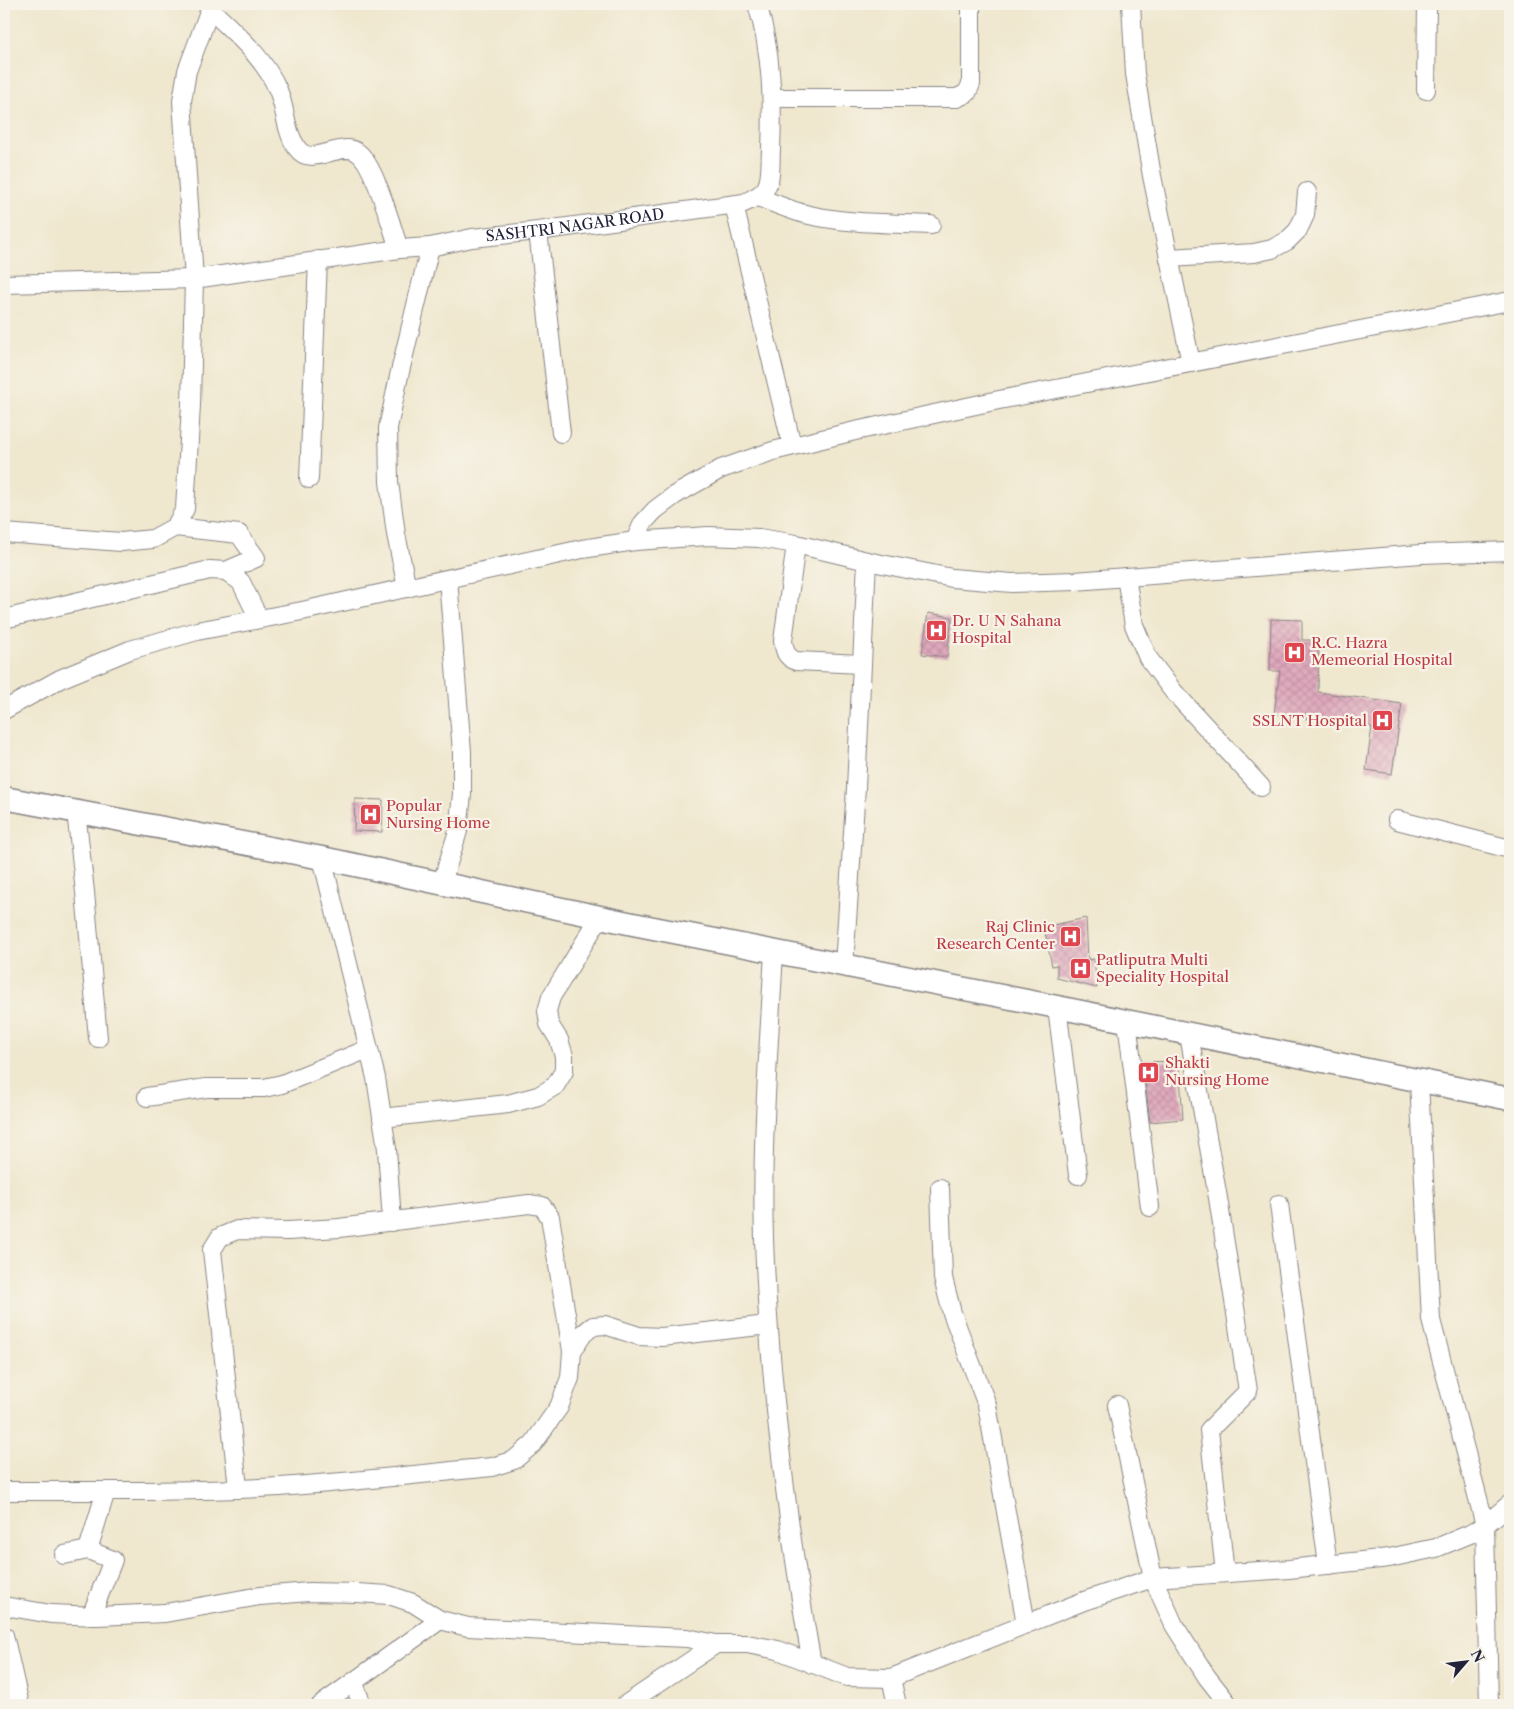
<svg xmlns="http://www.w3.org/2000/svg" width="1514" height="1709" viewBox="0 0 1514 1709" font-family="'Libre Caslon Text',serif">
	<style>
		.building { fill: url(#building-cross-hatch) }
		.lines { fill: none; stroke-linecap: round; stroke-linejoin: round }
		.minor-casing { stroke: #888484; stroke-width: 20 }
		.major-casing { stroke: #888484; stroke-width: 25 }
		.minor { stroke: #fff; stroke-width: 18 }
		.major { stroke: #fff; stroke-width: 22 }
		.labels { text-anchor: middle; stroke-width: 4.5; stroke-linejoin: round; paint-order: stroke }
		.street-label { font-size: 15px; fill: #22223b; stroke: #f7f3e8 }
		.health-label { font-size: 15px; fill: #be3a42; stroke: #f7f3e8; text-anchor: start }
	</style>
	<defs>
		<pattern id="building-cross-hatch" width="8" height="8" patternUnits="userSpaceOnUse" patternTransform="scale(1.25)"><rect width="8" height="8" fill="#dfa7bb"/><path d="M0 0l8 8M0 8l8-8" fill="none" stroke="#bf8fa2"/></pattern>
	</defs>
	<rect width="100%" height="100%" fill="#f7f3e8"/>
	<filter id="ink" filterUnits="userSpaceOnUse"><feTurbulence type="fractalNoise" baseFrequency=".02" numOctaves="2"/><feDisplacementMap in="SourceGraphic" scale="10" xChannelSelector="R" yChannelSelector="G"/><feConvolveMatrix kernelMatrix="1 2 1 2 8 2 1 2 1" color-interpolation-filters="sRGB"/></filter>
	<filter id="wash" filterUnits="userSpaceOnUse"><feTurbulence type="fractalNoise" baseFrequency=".0096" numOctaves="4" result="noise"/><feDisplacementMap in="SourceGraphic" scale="20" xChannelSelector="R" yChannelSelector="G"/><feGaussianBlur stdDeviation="1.12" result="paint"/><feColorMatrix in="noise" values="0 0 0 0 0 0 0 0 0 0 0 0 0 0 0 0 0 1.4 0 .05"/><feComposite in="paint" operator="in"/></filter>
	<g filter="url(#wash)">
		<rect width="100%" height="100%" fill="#efe7ce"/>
		<g id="blocks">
			<!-- building -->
			<g class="building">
				<path d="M928,613l24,4 -5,40 -25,-3z"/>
				<path d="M1271,619l31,1v20h17l-1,52 84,12 -10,70 -26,-4 6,-43 -98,-13 6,-43h-10z"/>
				<path d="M355,799l28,1 -1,32 -28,-1z"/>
				<path d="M1086,918l2,42 6,-1 3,29 -40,-10v-13l-5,1 -8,-39z"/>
				<path d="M1179,1061l4,58 -33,3 -7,-60z"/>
			</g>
		</g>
	</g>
	<g filter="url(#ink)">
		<use href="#blocks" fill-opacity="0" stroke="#888484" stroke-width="1"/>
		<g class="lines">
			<defs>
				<g id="minor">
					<path d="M1131,4l4,70 17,102 39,187"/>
					<path d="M210,9c25,24 54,48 68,81 8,19 7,41 19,58 14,21 43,-8 60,4 17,10 35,76 42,97"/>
					<path d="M1426,90l1,-86"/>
					<path d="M773,98h184l10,-5 4,-9v-80"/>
					<path d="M758,197c15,6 31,13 47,17 40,10 84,9 126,11"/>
					<path d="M734,205l58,241"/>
					<path d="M538,231l23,202"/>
					<path d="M1169,258l85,-5 18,-4 15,-8 11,-11 7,-15 2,-23"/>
					<path id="s1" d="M4,284l190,-5 205,-30 31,-2 42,-9 66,-7 206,-28c8,-4 17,-7 22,-15 6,-10 4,-27 5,-38 2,-50 1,-98 -14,-146"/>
					<path d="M309,479l9,-219"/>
					<path d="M175,527l64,7 17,24 -30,13"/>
					<path d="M4,533l117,9 32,-3 22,-12 10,-18 6,-104 3,-126 -12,-178 5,-30 23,-62v-5"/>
					<path d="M635,541l8,-18 12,-13 20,-15 46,-26 52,-18 82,-20 144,-31 511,-99"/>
					<path d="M796,544l-13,97c2,11 3,16 13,20l66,3"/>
					<path d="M1126,577l8,48 14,33 25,33 88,96"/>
					<path d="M407,588l-11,-54 -7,-52 -1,-54 11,-52 31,-129"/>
					<path d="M4,619l206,-49 16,1 15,11 18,37"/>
					<path d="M4,710l56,-31 70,-29 67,-19 105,-20 280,-62 53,-8 73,-5 51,2 37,6 71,17 85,17 60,5 63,-2 346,-27 89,-3"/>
					<path d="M76,811l9,81 13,146"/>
					<path d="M1397,820l113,29"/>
					<path d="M322,858l54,220 11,71 5,73"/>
					<path d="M442,883l16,-52 4,-37v-42l-14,-173"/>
					<path d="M774,951c-5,96 -13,192 -10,288 5,142 23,285 48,425"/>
					<path d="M844,965l12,-177 11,-227"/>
					<path d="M1057,1007l21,168"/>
					<path d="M1127,1021l23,186"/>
					<path d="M1189,1035l29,163 30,193 -39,39 16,143"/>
					<path d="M1419,1081l12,239 54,205 4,180"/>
					<path d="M147,1097l59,-9h58l18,-4 86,-35"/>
					<path d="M382,1118l126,-14 30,-8 17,-10 9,-15v-15l-5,-16 -10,-16 -2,-13 4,-14 49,-80"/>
					<path d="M940,1188l3,90 9,35 35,92 39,219"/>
					<path d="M1279,1204l49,361"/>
					<path d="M572,1351l12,-18 9,-7 12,-1 34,11 23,1 106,-12"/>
					<path d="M1117,1405l36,173 21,47 33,52 22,28"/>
					<path d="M4,1491c92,0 184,1 276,-4 71,-5 141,-13 212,-20l22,-7 19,-16 26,-37 11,-29 2,-27 -22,-134 -8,-11 -13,-2 -190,24 -51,3 -51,-1 -17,7 -8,13 26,238"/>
					<path d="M88,1550l18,-59"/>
					<path d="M64,1555l24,-5 25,10 -22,56"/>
					<path d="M4,1606l47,8 46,2 68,-3 95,-17 49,-4 48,1 32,2 24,8 27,17 28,7 196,10 23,1 29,6"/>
					<path d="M4,1635l16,70"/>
					<path d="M891,1678l6,27"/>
					<path d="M354,1683l8,22"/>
					<path d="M321,1705l119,-85"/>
					<path d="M625,1705l91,-61h31l31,6 69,27 44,1 193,-77 69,-23 136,-9 100,-11 47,-10 34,-14 15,-9 25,-21"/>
				</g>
				<path id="major" d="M4,798l318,60 311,66 424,83 453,92"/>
			</defs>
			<!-- minor casing -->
			<use href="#minor" class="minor-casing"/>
			<!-- major casing -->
			<use href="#major" class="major-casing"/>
			<!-- minor -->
			<use href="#minor" class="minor"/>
			<!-- major -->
			<use href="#major" class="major"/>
		</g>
	</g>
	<!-- icons -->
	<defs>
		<symbol id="hospital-square" viewBox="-11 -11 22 22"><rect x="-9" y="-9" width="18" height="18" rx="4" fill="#e0444e" stroke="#f7f3e8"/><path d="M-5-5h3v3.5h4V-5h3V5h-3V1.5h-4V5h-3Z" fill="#fff"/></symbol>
	</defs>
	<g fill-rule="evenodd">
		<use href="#hospital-square" x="924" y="618" width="25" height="25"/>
		<use href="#hospital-square" x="1282" y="640" width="25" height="25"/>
		<use href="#hospital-square" x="1370" y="708" width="25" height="25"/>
		<use href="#hospital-square" x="358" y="802" width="25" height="25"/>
		<use href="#hospital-square" x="1058" y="924" width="25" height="25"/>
		<use href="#hospital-square" x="1068" y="956" width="25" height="25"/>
		<use href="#hospital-square" x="1136" y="1060" width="25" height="25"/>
	</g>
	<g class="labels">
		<!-- street labels -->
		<g class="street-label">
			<text dy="5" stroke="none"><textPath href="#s1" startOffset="575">SASHTRI NAGAR ROAD</textPath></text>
		</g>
		<!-- health labels -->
		<g class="health-label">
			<text x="952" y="626">Dr. U N Sahana<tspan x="952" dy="17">Hospital</tspan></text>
			<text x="1311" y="648">R.C. Hazra<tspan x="1311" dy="17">Memeorial Hospital</tspan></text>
			<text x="1367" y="726" text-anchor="end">SSLNT Hospital</text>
			<text x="386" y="811">Popular<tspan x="386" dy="17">Nursing Home</tspan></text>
			<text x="1055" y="932" text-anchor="end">Raj Clinic<tspan x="1055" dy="17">Research Center</tspan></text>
			<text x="1096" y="965">Patliputra Multi<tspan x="1096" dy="17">Speciality Hospital</tspan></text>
			<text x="1165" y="1068">Shakti<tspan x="1165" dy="17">Nursing Home</tspan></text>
		</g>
	</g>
	<!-- margin -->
	<rect width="1514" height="1709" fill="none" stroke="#f7f3e8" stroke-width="20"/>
	<!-- north arrow -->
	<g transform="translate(1466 1662) rotate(62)" stroke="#f7f3e8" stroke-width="4" paint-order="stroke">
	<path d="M0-4L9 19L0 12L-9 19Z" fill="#22223b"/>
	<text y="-8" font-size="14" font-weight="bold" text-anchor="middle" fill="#22223b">N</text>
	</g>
</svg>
